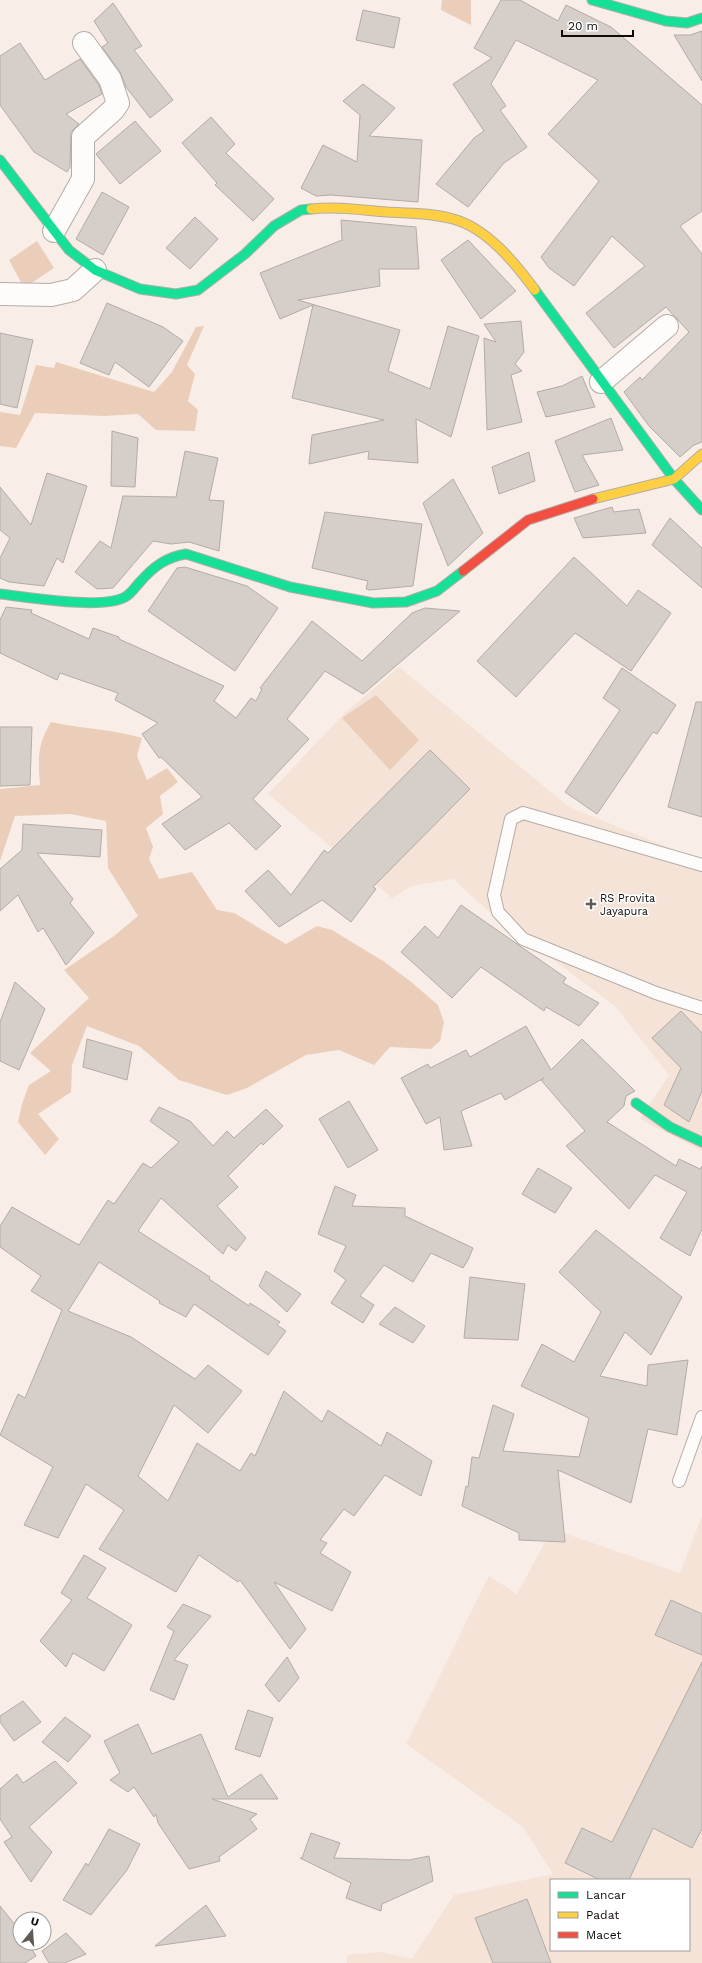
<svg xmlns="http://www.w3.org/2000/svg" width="702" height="1963" viewBox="0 0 702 1963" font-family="'Work Sans',sans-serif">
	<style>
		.built { fill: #f4e3d6; fill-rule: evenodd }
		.green { fill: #eaceba }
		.building { fill: #d6cfc9; stroke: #b3aba6 }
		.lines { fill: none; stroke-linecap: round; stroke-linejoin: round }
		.lane-casing { stroke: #b4aca7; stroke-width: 14 }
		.street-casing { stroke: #b4aca7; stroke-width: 24 }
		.fast-casing { stroke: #b4aca7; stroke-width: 11 }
		.slow-casing { stroke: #b4aca7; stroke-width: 11 }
		.jam-casing { stroke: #b4aca7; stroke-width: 11 }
		.lane { stroke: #fefcfb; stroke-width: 12 }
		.street { stroke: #fefcfb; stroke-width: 22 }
		.fast { stroke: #16e098; stroke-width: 9 }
		.slow { stroke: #ffcf43; stroke-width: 9 }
		.jam { stroke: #f24e42; stroke-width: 9 }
		.poi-dot { fill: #615a55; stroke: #fff; stroke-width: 1.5 }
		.labels { text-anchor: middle; stroke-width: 3; stroke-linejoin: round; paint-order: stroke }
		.poi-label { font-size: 11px; fill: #100a07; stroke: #fff; text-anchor: start }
	</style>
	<rect width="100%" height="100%" fill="#f8eee7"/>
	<!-- built -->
	<g class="built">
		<path d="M399,667l170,140 133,54v290l-62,-32 29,-44 -54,-69 -129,-97 -33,-30 -42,7 -19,12 -124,-104 76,-80z"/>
		<path d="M702,1516v447h-355v-8l34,-3 31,7 42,-64 99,-21 -30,-47 -117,-83 83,-168 28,18 35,-65 128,44zM551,1880h138v70h-138z"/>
	</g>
	<!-- green -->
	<g class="green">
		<path d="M442,0h29v25l-30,-15z"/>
		<path d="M37,241l17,27 -30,20 -15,-28z"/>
		<path d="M204,326l-17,39 8,9 -7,27 10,9 -3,21 -39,-1 -18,-16 -34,2 -69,-3 -19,35 -16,-2v-34l20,3 16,-50 18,3 2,-6 98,30 18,-20 24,-45z"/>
		<path d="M376,695l43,45 -29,30 -48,-52z"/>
		<path d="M51,722c31,7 61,7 91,16l-5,18 10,24 20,-12 11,14 -18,14 3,18 -17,14 7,19 -4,12 10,20 33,-7 25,38 17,3 52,31 31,-18 15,4 51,31 27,20 28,24 6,17 -4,19 -9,8 -41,-2 -16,18 -35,-15 -33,5 -59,33 -20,7 -48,-15 -40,-34 -52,-20 -15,39 -1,27 -33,22 21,25 -14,16 -27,-33 4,-18 7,-19 22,-14 -21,-18 59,-55 -25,-28 50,-34 24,-20 -30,-48 -2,-47 -36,-7 -55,2 -15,45v-72l40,-4c-2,-26 -3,-40 11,-63z"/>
	</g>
	<!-- building -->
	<g class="building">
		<path d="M501,0h19l38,21 8,-16 45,22 91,78v106l-22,15 22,28v188l-8,3 -14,12 -31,-31 -25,-34 16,-15 2,3 47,-48 -23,-25 -52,41 -28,-35 59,-47 -33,-30 -38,50 -25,-18 -8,-11 58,-76 -51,-47 50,-54 -82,-40 -25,44 15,22 -6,4 27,37 -23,16 -36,44 -32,-23 38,-46 10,-7 -31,-47 39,-26 -18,-10z"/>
		<path d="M113,3l29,43 -8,4 39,50 -23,18 -24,-31 -6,-15 -18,-25 6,-4 -14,-22z"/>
		<path d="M363,10l37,8 -6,30 -38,-8z"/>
		<path d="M702,31v50l-28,-46h16z"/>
		<path d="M20,43l25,37 35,-21 19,26 3,9 -36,20 13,10 -8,8 -1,35 -3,5 -33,-20 -34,-47v-49z"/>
		<path d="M363,84l32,24 -26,28 53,4 -4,62 -87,-7 -15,1 -15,-8 22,-43 34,17 3,-47 -17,-14z"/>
		<path d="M211,117l24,27 -9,9 48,46 -21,22 -38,-36 2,-2 -35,-40z"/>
		<path d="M135,121l26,30 -41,33 -24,-30z"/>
		<path d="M102,192l27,15 -26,48 -27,-16z"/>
		<path d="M195,217l23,22 -28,30 -24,-21z"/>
		<path d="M341,220l75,7 3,42h-40l1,17 -82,14 102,30 -12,41 42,18 18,-63 31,10 -28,101 -35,-18 2,44 -50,-4 1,-8 -60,13 3,-29 72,-15 -92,-22 21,-93 -33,14 -20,-46 82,-33z"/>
		<path d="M468,240l48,51 -35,28 -40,-59z"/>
		<path d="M107,303l56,24 20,14 -34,46 -34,-25 -6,13 -29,-12z"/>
		<path d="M521,321l3,31 -9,12 7,7 -11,4 11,47 -35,8 -3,-92 12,4 -12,-18z"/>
		<path d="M0,333l33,7 -16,68 -17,-4z"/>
		<path d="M582,376l13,31 -49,10 -9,-25 25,-6z"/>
		<path d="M611,418l12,32 -41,5 17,30 -24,7 -20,-51z"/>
		<path d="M112,431l26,7 -3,49 -24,-1z"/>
		<path d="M185,451l33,7 -9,42 15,1 -5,50 -30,-9 -18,2 -18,-3 -40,47 -16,1 -22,-17 25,-31 11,7 12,-52 53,1z"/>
		<path d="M529,452l6,29 -36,13 -7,-27z"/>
		<path d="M47,473l40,13 -24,77 -6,-5 -13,28 -35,-4 -9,-4v-20l10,-20 -10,-8v-43l31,38z"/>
		<path d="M453,479l30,54 -35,33 -25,-63z"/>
		<path d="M612,507l2,5 25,-3 7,24 -63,5 -9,-20z"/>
		<path d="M325,512l97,12 -9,62 -44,4 -3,-1 2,-8 -56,-13z"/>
		<path d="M670,518l32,30v40l-50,-43z"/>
		<path d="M574,557l53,49 11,-16 33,23 -40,58 -56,-38 -59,64 -39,-36z"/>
		<path d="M185,567l62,19 31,22 -43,63 -87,-60 29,-43z"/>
		<path d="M6,607l26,3 -1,3 58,26 4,-11 26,9v2l105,47 -10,15 22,17 15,-20 5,3 6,-12 -2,-1 52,-67 50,40 50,-48 13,-5 35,3 -97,83 -38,-23 -38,48 22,20 -56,60 28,27 -25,24 -27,-27 -44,27 -23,-26 40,-27 -41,-40 -2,1 -17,-24 16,-11 -43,-23 3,-7 -58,-20 -3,7 -57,-27v-33z"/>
		<path d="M622,668l54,37 -19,29 -4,-2 -56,82 -32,-22 55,-82 -17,-12z"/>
		<path d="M696,702h6v115l-34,-10z"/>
		<path d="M0,727h32l-2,58 -30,1z"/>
		<path d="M430,750l40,39 -97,98 3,2 -25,33 -29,-22 -43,27 -34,-36 23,-21 23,25 33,-45 4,3z"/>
		<path d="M23,824l79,6 -2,27 -63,-4 36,46 -3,4 24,30 -28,32 -23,-37 -5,4 -20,-37 -18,16v-42l22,-19z"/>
		<path d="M461,905l105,73 -3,5 36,20 -20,23 -33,-19 -2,4 -63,-44 -29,31 -51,-46 24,-26 13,12z"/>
		<path d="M15,982l30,27 -26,61 -19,-9v-39z"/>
		<path d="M681,1011l21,22v58l-13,31 -25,-17 17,-37 -29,-30z"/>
		<path d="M526,1026l25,44 31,-31 53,52 -9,5 -2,10 -17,16 69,44 3,-7 21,10 2,-3v63l-12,27 -30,-18 27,-46 -32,-17 -26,34 -63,-63 19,-15 -44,-51 3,-2 -39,22 -4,-7 -40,18 11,35 -28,4 -4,-33 -14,7 -25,-46 27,-14 2,4 36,-18 4,7z"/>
		<path d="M87,1039l45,13 -5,28 -44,-13z"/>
		<path d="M349,1101l29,49 -30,18 -29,-49z"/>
		<path d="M159,1107l31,14 23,25 14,-15 7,7 32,-29 17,17 -20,19 -2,-2 -33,33 10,11 -21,19 29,32 -10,13 -8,-6 -5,9 -62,-56 -23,33 72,46 -1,2 40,27 1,-3 30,19 -3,3 9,6 -18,24 -74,-51 -8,13 -27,-14 1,-2 -61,-39 -31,49 63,26 64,42 13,-14 34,26 -34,42 -34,-28 -36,71 30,25 29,-58 43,28 11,-18 4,3 29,-65 38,31 6,-12 53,36 6,-14 45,29 -11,35 -36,-21 -31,41 -10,-7 -24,31 7,3 -7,10 31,19 -19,39 -58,-29 32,47 -16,20 -50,-69 -2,2 -39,-27 -23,37 -77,-43 25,-39 -38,-26 -28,54 -34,-13 29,-58 -53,-32 18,-41 7,4 37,-88 -31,-19 10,-15 -41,-29v-21l12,-19 67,38 29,-45 6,4 29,-41 8,5 28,-26 -29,-21z"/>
		<path d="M538,1168l34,20 -17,25 -33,-19z"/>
		<path d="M335,1186l21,9 -4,11 53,2v8l68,32 -5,12 -5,8 -32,-15 -18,29 -29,-17 -24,31 14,9 -11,18 -32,-20 15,-23 -12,-9 12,-25 -28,-12z"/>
		<path d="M596,1230l86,67 -31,58 -26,-23 -25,44 47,10 1,-21 40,-5 -11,75 -29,-6 -17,74 -73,-33 7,72 -46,-2v-7l-57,-27 4,-20 2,1 4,-30 7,1 14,-53 21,9 -11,37 76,6 10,-39 -68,-32 21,-42 32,18 27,-50 -42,-40z"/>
		<path d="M266,1271l35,23 -14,18 -28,-26z"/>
		<path d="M470,1277l55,7 -7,56 -54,-2z"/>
		<path d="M395,1307l30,19 -12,17 -34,-19z"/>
		<path d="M84,1555l22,13 -19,30 45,27 -28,46 -31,-18 -7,14 -26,-26 32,-41 -11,-7z"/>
		<path d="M671,1600l31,14v41l-47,-20z"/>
		<path d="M183,1604l28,12 -37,44 14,5 -14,35 -24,-10 24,-59 -7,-4z"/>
		<path d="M287,1657l12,21 -20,24 -14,-17z"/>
		<path d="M702,1662v167l-10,19 -39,-20 -24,52h-29l-35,-17 17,-35 30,14z"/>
		<path d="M23,1701l18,21 -27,19 -14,-19v-6z"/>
		<path d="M248,1710l25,8 -13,39 -25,-8z"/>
		<path d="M65,1717l26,19 -23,26 -26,-20z"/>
		<path d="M138,1724l14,30 49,-20 27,63 33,-23 17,25h-66l45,15 -7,5 7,10 -38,28 1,4 -31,8 -31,-46 -2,-9 -2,3 -20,-30 -6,5 -18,-12 10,-7 -16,-32z"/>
		<path d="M55,1761l22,22 -48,44 23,25 -21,30 -27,-40 8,-5 -12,-18v-30l17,-15 6,9z"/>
		<path d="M109,1829l31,15 -13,26 -36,45 -28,-15 23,-37 2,3z"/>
		<path d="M311,1833l29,10 -6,15 75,2 20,-4 4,25 -51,23 -1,7 -35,-13 5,-15 -51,-25h2z"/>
		<path d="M527,1899l24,64h-58l-18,-45z"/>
		<path d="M206,1905l20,31 -71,10z"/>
		<path d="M0,1906l20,25v12h8l8,13 -11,7h-25z"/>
		<path d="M66,1933l20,21 -21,9h-16l-7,-12z"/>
	</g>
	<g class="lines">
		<defs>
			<g id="lane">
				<path d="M702,865l-179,-52 -12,6 -17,76 4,17 25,27 133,54 46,15"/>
				<path d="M679,1481l23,-64"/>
			</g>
			<g id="street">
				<path d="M54,231l29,-52v-42l30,-27 5,-7 -8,-24 -26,-36"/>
				<path d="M0,294l51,1 22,-5 22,-20"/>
				<path d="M601,382l66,-56"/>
			</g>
			<g id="fast">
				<path d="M592,0l74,21 21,2 15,-5"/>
				<path d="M0,160l69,90 26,20 45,19 36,5 22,-4 47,-36 29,-28 27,-16 10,-1"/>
				<path d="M535,290l139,189 28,31"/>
				<path d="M0,594c28,3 102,16 125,3 6,-3 10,-10 15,-15 13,-15 26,-25 46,-28l104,33 83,16 33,-1 31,-11 26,-20"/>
				<path d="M636,1103l34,24 32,15"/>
			</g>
			<g id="slow">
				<path d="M311,209c25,-3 50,1 76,3 21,1 45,1 66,7 34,9 62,44 82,71"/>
				<path d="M593,499l81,-20 28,-25"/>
			</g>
			<path id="jam" d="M463,571l65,-51 65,-21"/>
		</defs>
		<!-- lane casing -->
		<use href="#lane" class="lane-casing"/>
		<!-- street casing -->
		<use href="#street" class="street-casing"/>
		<!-- fast casing -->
		<use href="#fast" class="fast-casing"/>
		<!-- slow casing -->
		<use href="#slow" class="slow-casing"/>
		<!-- jam casing -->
		<use href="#jam" class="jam-casing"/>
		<!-- lane -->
		<use href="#lane" class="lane"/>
		<!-- street -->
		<use href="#street" class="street"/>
		<!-- fast -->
		<use href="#fast" class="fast"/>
		<!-- slow -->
		<use href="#slow" class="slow"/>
		<!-- jam -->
		<use href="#jam" class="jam"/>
	</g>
	<!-- markers -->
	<path class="poi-dot" d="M589 898h4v4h4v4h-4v4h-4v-4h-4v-4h4z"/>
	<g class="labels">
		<!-- poi labels -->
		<g class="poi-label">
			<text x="600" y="902">RS Provita<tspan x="600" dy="13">Jayapura</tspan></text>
		</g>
	</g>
	<!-- legend -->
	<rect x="550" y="1879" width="140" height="72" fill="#ffffff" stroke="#9f9d9c"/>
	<rect x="558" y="1892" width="20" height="6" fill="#16e098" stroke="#9f9d9c"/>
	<text x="586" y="1899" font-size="12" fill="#100a07">Lancar</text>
	<rect x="558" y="1912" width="20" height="6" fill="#ffcf43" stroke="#9f9d9c"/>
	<text x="586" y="1919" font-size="12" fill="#100a07">Padat</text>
	<rect x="558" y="1932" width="20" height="6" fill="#f24e42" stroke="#9f9d9c"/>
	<text x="586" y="1939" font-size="12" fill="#100a07">Macet</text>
	<!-- north arrow -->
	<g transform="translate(32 1931) rotate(17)"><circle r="19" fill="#ffffff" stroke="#9f9d9c"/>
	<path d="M0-3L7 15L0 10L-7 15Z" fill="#615a55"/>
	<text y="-6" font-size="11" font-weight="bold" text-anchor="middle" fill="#100a07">U</text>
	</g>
	<!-- scale -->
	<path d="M562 30v6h71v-6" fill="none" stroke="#100a07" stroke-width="2"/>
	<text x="568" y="30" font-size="12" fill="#100a07" stroke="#ffffff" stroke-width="3" paint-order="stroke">20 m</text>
</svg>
